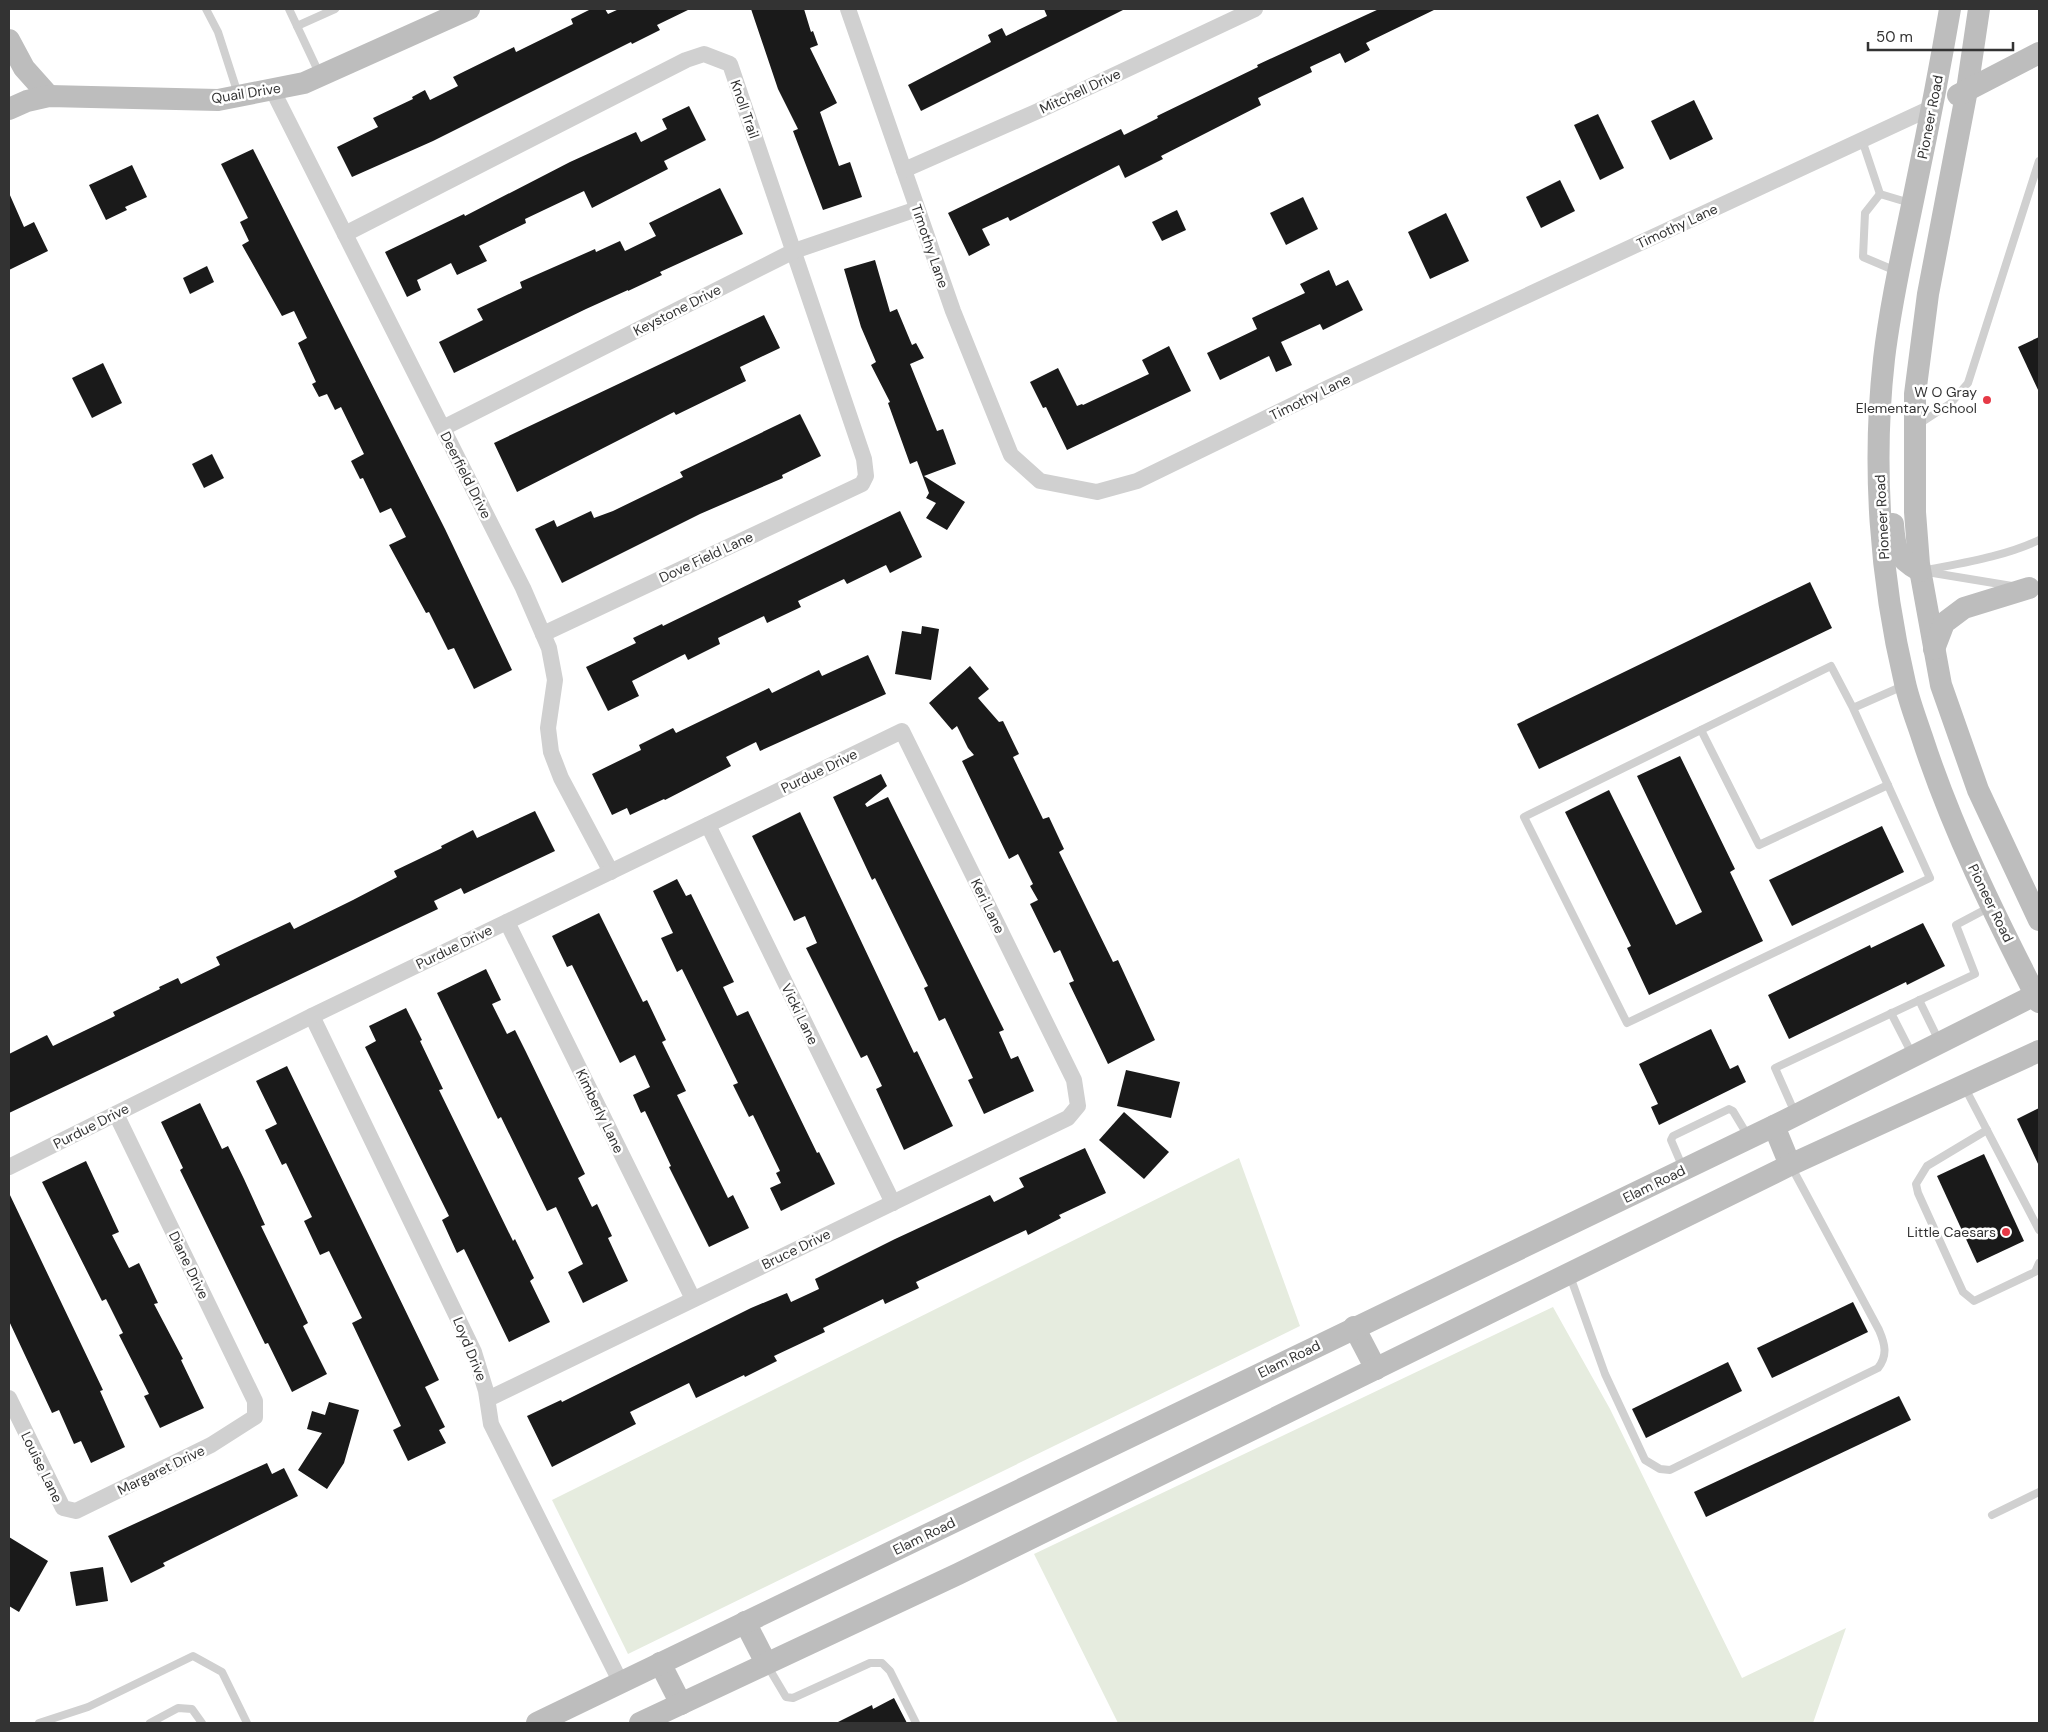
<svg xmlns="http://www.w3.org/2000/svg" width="2048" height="1732" viewBox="0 0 2048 1732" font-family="'DM Sans',sans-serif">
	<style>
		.green { fill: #e6ecdf }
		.building { fill: #1a1a1a }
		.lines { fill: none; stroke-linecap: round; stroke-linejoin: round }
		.lane { stroke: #d0d0d0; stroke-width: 8 }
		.street { stroke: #d0d0d0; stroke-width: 16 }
		.secondary { stroke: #bdbdbd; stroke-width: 22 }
		.poi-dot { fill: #e63946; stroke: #fff; stroke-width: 2 }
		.labels { text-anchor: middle; stroke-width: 5; stroke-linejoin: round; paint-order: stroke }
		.street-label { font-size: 14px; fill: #333; stroke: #fff }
		.poi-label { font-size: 14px; fill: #333; stroke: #fff; text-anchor: end }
	</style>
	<rect width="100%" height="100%" fill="#fff"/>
	<!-- green -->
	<g class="green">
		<path d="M1239,1158l61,168 -672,328 -76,-154z"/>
		<path d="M1553,1307l57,102 132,269 104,-50 -33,95h-695l-84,-169z"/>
	</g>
	<!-- building -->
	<g class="building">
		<path d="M591,9h14l3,5 11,-5h71l-33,16 3,5 -28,14 -1,-2 -198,99 -81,36 -15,-30 41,-20 -5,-9 40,-19 -1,-2 13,-7 5,10 28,-14 -5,-9 61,-30 2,5 57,-28 -2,-5z"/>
		<path d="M751,9h53l7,23 2,-1 5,14 -8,3 27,55 -17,9 19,54 11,-4 12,35 -39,13 -30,-79 5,-2 -20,-40z"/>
		<path d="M1044,9h81l-204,102 -13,-26 83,-43 -3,-7 14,-7 4,8 41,-20z"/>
		<path d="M1379,9h57l-70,34 4,7 -25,13 -5,-10 -30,14 2,5 -54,26 3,7 -100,51 2,3 -38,19 -6,-13 -109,56 -2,-4 -26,12 8,16 -21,11 -21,-43 173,-84 3,6 34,-17 -1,-2 101,-49 -1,-2z"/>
		<path d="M1694,100l19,39 -43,21 -19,-39z"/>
		<path d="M689,106l17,34 -42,21 4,8 -76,39 -8,-17 -59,28 1,4 -47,23 8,15 -30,14 -6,-12 -34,17 4,10 -14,7 -22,-45 79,-38 1,2 105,-54 66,-30 5,10 26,-13 -5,-10z"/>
		<path d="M1598,114l26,54 -24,12 -26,-55z"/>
		<path d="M253,149l192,380 67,141 -38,19 -20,-41 -6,2 -19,-38 -3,1 -37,-68 17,-8 -15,-29 -11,5 -17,-35 -3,1 -9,-18 13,-7 -23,-47 -6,3 -8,-16 -8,3 -7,-13 4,-2 -18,-39 9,-5 -13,-27 -12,5 -40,-71 7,-4 -9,-19 8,-4 -27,-54z"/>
		<path d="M132,165l15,32 -22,10 2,3 -21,10 -17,-35z"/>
		<path d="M1560,180l15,31 -34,17 -15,-31z"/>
		<path d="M720,188l23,46 -83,38 2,3 -34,16v-1l-42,19 -132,64 -15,-31 44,-22 -6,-11 45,-21 -2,-6 75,-33 1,3 24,-11 5,10 31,-15 -7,-13z"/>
		<path d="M9,193l15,34 10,-5 14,29 -39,19z"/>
		<path d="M1303,197l15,32 -32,16 -16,-32z"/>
		<path d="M1177,210l9,20 -24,11 -10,-19z"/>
		<path d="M1446,213l23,48 -39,18 -22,-47z"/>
		<path d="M875,260l15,52 7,-3 15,36 4,-2 8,15 -14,6 27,67 6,-2 13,35 -32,12 41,26 -18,28 -21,-12 10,-15 -10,-5 3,-5 -12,-32 -7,3 -22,-61 2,-1 -19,-37 5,-3 -15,-35 -17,-58z"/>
		<path d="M207,266l7,16 -24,12 -7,-16z"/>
		<path d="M1329,270l7,16 12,-6 15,30 -40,20 -3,-6 -39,18 11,23 -16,7 -7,-16 -49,24 -13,-27 50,-24 -5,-11 53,-25 -5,-9z"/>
		<path d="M764,315l16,33 -40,19 6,14 -70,34 -2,-3 -157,80 -23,-49z"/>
		<path d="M2039,337v55l-21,-45z"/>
		<path d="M1169,346l22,45 -124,59 -21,-43 -3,1 -13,-26 28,-14 19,38 5,-2 1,1 66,-31 -7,-14z"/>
		<path d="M103,363l19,40 -30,15 -20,-40z"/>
		<path d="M800,414l21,42 -39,19 1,3 -83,36 -138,69 -27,-54 19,-9 3,7 34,-16 3,7 19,-7 70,-34 -3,-5z"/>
		<path d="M212,454l12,24 -20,10 -12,-24z"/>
		<path d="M900,511l22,46 -32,16 -4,-8 -39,19 -3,-5 -46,22 3,6 -34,16 -3,-7 -46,22 2,6 -32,16 -3,-6 -53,27 7,15 -31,15 -22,-44 50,-24 -3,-5 29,-14 1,2z"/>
		<path d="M1810,582l22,46 -293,141 -22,-45z"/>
		<path d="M922,626l17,3 -8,51 -36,-6 7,-43 19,3z"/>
		<path d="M868,655l18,39 -126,57 -4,-9 -30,15 5,9 -66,34 -1,-1 -34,16 -3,-7 -15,7 -20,-41 49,-24 -2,-5 34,-17 3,5 93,-45 3,5 47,-23 3,6z"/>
		<path d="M970,666l19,23 -11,9 21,24 4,-1 16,33 -6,3 30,62 6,-2 15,32 -5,3 54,110 5,-2 37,80 -47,24 -39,-81 5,-2 -14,-31 -6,3 -24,-49 8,-4 -8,-14 3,-2 -15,-30 -9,5 -47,-98 12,-6 -6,-7 -11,-22 -5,4 -23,-27z"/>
		<path d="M1680,756l55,113 -5,3 33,69 -114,54 -22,-47 4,-2 -66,-134 44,-22 67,135 26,-13 -65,-136z"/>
		<path d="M881,774l6,12 -22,18 2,3 21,-10 116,233 -5,2 12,27 7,-3 16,35 -50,23 -16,-34 5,-2 -28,-60 -6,3 -15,-33 4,-2 -53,-108 -3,2 -39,-83z"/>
		<path d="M535,811l20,40 -91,43 -3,-6 -27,13 4,8 -429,204v-59l38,-19 6,11 62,-30 -2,-4 47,-23 -1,-2 19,-9 3,6 39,-19 -4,-8 74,-35 4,7 59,-29 44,-23 -3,-6 48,-23 -1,-2 32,-16 4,8z"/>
		<path d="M800,812l114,241 3,-2 36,75 -49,24 -28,-61 6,-3 -15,-31 -6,3 -55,-110 11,-5 -12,-27 -11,5 -42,-85z"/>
		<path d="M1882,826l22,46 -112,54 -23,-46z"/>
		<path d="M677,879l9,17 5,-2 43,88 -11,5 14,29 11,-5 69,142 2,-1 16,32 -54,27 -11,-23 11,-5 -5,-10 4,-2 -27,-56 -4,2 -16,-32 5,-2 -56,-114 -5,3 -16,-34 12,-5 -20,-42z"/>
		<path d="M599,913l44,89 4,-2 19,40 -4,2 24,49 -9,4 51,103 5,-3 16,33 -40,19 -40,-80 2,-1 -26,-55 -4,2 -8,-18 17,-8 -15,-32 -15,8 -48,-98 -5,2 -15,-31z"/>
		<path d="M1923,923l22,43 -38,19 -1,-3 -117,57 -21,-44 102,-50 1,3z"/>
		<path d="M486,969l15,31 -9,4 15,30 8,-4 11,22 59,122 -7,4 14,29 5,-3 15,32 -4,2 20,43 -45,22 -15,-31 15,-8 -27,-57 -9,4 -46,-94 -3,2 -61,-126z"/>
		<path d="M406,1008l16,32 -2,1 23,48 -4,1 74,151 2,-2 19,39 -4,3 20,41 -41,20 -45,-93 -7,4 -15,-33 7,-4 -84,-169 11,-6 -7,-15z"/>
		<path d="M1711,1029l19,40 8,-4 8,17 -87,43 -8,-18 7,-3 -19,-40z"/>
		<path d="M287,1066l152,314 -14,7 20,40 -6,3 7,13 -38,18 -15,-31 8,-4 -49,-103 10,-5 -33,-67 -9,4 -16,-34 8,-4 -26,-54 -4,2 -17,-35 12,-6 -21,-43z"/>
		<path d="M1126,1070l54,12 -9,36 -54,-12z"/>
		<path d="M200,1103l22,46 6,-3 16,33 21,46 -4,1 47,97 -5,3 24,48 -35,18 -24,-49 -3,1 -85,-174 3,-2 -22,-46z"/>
		<path d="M2039,1108v58l-22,-47z"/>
		<path d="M1124,1112l45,40 -25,27 -45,-39z"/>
		<path d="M1085,1148l21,45 -47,22 2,3 -33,17 -2,-5 -110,52 3,6 -34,16 -2,-5 -60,29 2,4 -51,24 3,5 -32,16 -1,-2 -48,23 -7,-15 -59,29 6,12 -84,43 -25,-51 34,-16 1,2 189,-94 36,-15 4,9 28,-13 -4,-10 80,-40 95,-44 4,7 30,-15 -5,-9z"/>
		<path d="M1984,1154l40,87 -47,22 -40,-87z"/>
		<path d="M86,1161l33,71 -7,3 17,33 10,-5 19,40 -4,1 29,55 -2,1 23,48 -44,20 -16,-32 5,-2 -30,-59 4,-2 -17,-34 -4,2 -60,-119z"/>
		<path d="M9,1193l94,197 -3,1 25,56 -34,16 -10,-22 -7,3 -15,-34 -7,3 -43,-92z"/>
		<path d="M1853,1302l15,30 -96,46 -15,-30z"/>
		<path d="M1728,1362l14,29 -96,47 -14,-29z"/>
		<path d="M1899,1396l12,24 -205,97 -12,-25z"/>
		<path d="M329,1402l30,8 -15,53 -17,26 -29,-19 24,-37 -15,-4 5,-18 13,4z"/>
		<path d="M267,1463l5,11 12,-6 14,28 -135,67 2,3 -34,17 -23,-47z"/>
		<path d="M9,1537l39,24 -29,51 -10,-6z"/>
		<path d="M103,1567l5,34 -32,5 -6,-34z"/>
		<path d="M894,1698l13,25h-71l36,-18 1,4z"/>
	</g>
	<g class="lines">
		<!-- lane -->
		<g class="lane">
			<path d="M206,9l12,23 20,62"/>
			<path d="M289,9l31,66"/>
			<path d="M297,26l38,-17"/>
			<path d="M1862,140l18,54"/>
			<path d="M1896,271l-33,-14 2,-44 15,-19 30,9"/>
			<path d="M1919,424l32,-21 17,-20 71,-222"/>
			<path d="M1922,571c39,-8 81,-14 117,-31"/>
			<path d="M1927,572l85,14"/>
			<path d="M1853,708l-22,-42 -307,151 103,206 303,-145 -77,-170 50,-22"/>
			<path d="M1701,730l58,115 129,-60"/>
			<path d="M1919,1000l20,41"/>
			<path d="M1891,1013l21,41"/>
			<path d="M1965,1088l74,142"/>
			<path d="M1795,1113l-20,-45 200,-94 -19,-49 34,-18"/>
			<path d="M1987,1130l-60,36 -11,18 2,9 45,99 11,9 61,-29 4,-9"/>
			<path d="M1683,1168l-12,-28 2,-4 56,-27 4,2 15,25"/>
			<path d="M1570,1276l35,98 40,86 15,9 10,1 208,-102c10,-13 7,-24 1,-38l-88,-164"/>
			<path d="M1992,1515l47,-23"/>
			<path d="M767,1665l19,32 7,1 77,-35h12l8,8 26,52"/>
			<path d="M39,1723l49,-16 105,-51 29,16 25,51"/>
			<path d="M150,1723l28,-15 14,1 10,14"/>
		</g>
		<!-- street -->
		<g class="street">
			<path d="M848,9l105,302 58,144 29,26 57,11 40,-11 193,-94 603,-280"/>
			<path d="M272,89l251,499 26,60 6,32 -7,48 3,24 10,26 50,94"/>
			<path d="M904,170l134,-59 217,-102"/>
			<path d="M345,234l341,-174 18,-6 26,10 134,395 2,17 -4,8 -319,150"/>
			<path d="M443,428l351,-177 123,-42"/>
			<path d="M708,825l185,378"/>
			<path d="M507,922l186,377"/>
			<path d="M312,1016l162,336 12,39 5,33 130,259"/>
			<path d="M9,1167l303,-151 590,-285 172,349 4,26 -10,12 -580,281"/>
			<path d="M9,1398l54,110 13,3 135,-66 44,-28v-16l-139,-287"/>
		</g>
		<!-- secondary -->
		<g class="secondary">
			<path d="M1950,9c-10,58 -21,115 -33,172 -12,60 -26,118 -33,178 -12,107 -4,219 21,324 4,18 11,36 17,54 30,92 73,179 117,265"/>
			<path d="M1979,9l-12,81 -39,204 -13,100v118l4,52 22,121 37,105 61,130"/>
			<path d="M9,40l15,28 25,28"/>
			<path d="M1958,95l81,-42"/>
			<path d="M9,109l18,-8 22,-5 169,4 86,-17 165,-74"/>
			<path d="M1893,524c2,27 4,34 27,47"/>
			<path d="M1934,649l10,-26 20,-15 65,-20"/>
			<path d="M1774,1126l16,39"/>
			<path d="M1354,1327l22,42"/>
			<path d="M745,1622l21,41"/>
			<path d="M660,1663l21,41"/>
			<path d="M537,1723l1237,-597 265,-133"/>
			<path d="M640,1723l318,-149 832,-409 249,-114"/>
		</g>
	</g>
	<!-- markers -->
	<g class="poi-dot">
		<circle cx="1987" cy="400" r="5"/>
		<circle cx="2006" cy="1232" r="5"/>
	</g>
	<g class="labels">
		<!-- street labels -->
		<g class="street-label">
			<text transform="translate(1080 91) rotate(-25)" y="5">Mitchell Drive</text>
			<text transform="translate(246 93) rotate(-9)" y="5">Quail Drive</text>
			<text transform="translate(745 109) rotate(71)" y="5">Knoll Trail</text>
			<text transform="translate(1930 117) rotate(-79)" y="5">Pioneer Road</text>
			<text transform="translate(1677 226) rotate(-25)" y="5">Timothy Lane</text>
			<text transform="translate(930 246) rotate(71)" y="5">Timothy Lane</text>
			<text transform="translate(677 310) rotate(-27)" y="5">Keystone Drive</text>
			<text transform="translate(1310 397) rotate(-26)" y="5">Timothy Lane</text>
			<text transform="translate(466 475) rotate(63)" y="5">Deerfield Drive</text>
			<text transform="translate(1882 517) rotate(-93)" y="5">Pioneer Road</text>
			<text transform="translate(706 557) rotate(-25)" y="5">Dove Field Lane</text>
			<text transform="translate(819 771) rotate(-26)" y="5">Purdue Drive</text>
			<text transform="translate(1991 903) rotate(64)" y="5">Pioneer Road</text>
			<text transform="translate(988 906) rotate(64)" y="5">Keri Lane</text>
			<text transform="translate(454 947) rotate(-26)" y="5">Purdue Drive</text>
			<text transform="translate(800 1014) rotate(64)" y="5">Vicki Lane</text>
			<text transform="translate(600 1111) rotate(64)" y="5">Kimberly Lane</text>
			<text transform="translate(91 1126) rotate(-27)" y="5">Purdue Drive</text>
			<text transform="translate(1654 1184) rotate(-26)" y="5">Elam Road</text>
			<text transform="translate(796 1249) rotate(-26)" y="5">Bruce Drive</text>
			<text transform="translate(189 1265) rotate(64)" y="5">Diane Drive</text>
			<text transform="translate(470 1349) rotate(68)" y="5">Loyd Drive</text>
			<text transform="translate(1289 1359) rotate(-26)" y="5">Elam Road</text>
			<text transform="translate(42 1467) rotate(64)" y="5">Louise Lane</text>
			<text transform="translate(161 1470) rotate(-26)" y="5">Margaret Drive</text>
			<text transform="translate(924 1536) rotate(-26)" y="5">Elam Road</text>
		</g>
		<!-- poi labels -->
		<g class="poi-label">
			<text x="1977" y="397">W O Gray<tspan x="1977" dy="16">Elementary School</tspan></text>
			<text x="1996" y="1237">Little Caesars</text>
		</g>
	</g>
	<!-- border -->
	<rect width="2048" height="1732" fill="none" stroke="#333333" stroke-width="20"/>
	<!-- scale -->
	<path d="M1868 42v8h145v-8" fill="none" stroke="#333333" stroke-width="2.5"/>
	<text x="1876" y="42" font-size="15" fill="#333333" stroke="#ffffff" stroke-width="4" paint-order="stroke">50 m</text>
</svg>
